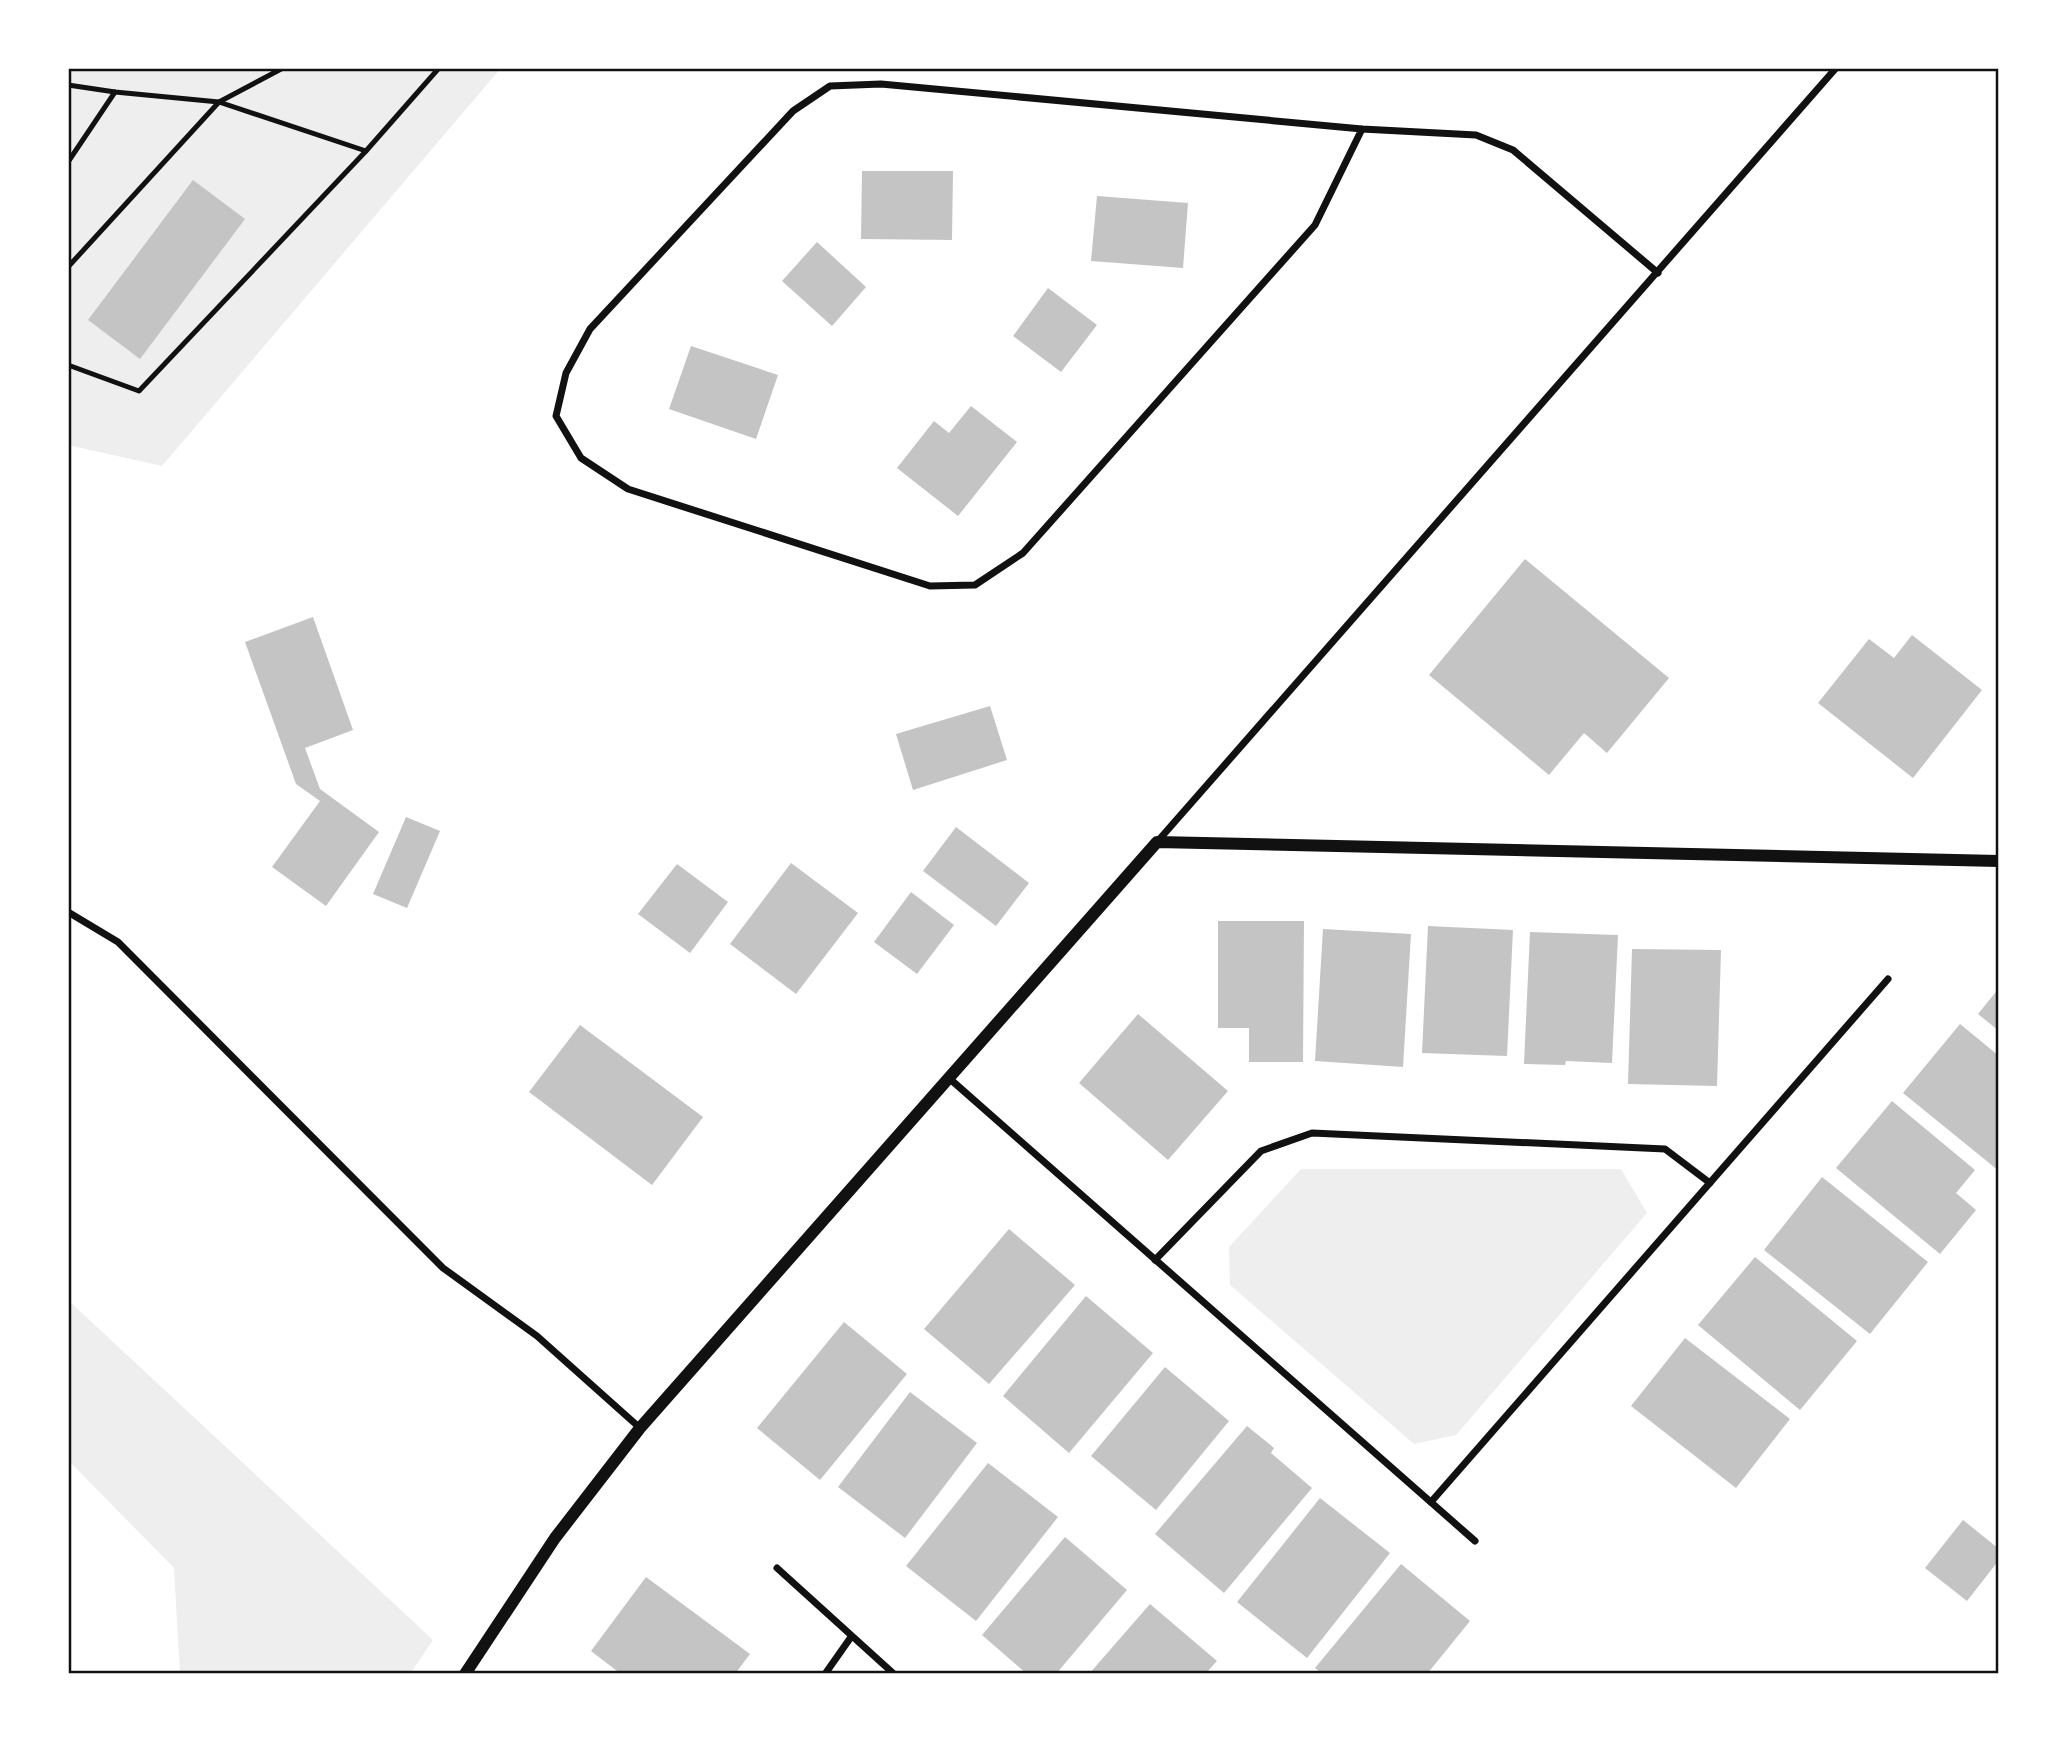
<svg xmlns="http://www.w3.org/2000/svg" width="2067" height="1742" viewBox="0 0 2067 1742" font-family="'Roboto Condensed',sans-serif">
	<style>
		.green { fill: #eee }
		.building { fill: #c4c4c4 }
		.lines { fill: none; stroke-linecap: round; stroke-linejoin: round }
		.service { stroke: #111; stroke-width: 5 }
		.minor { stroke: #111; stroke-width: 7 }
		.tertiary { stroke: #111; stroke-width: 12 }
		.neatline { fill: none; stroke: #111; stroke-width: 2.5 }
	</style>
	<rect width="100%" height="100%" fill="#fff"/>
	<!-- green -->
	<g class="green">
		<path d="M68,68h433l-339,398 -94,-21z"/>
		<path d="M1301,1169h320l26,44 -191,222 -42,9 -184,-159 -1,-38z"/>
		<path d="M68,1300l365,340 -23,34h-230l-6,-106 -106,-108z"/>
	</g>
	<!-- building -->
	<g class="building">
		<path d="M862,171h91l-1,69 -91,-1z"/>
		<path d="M193,180l52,39 -105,140 -52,-39z"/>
		<path d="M1097,196l91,7 -5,65 -92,-7z"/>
		<path d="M817,242l49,45 -34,39 -50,-45z"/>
		<path d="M1048,288l49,37 -36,47 -48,-36z"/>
		<path d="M691,346l87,29 -22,64 -87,-30z"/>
		<path d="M971,406l46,36 -59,74 -61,-48 37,-47 15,12z"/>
		<path d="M1525,559l144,119 -62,75 -23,-20 -35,42 -120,-100z"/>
		<path d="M313,617l40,113 -48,18 15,41 59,43 -53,74 -54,-39 48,-66 -24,-17 -51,-142z"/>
		<path d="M1912,635l70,55 -69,88 -95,-75 51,-64 25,19z"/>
		<path d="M990,706l17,54 -94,30 -17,-56z"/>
		<path d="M406,817l34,14 -33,77 -34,-14z"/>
		<path d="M956,827l73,56 -33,43 -73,-55z"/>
		<path d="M791,863l67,50 -62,81 -66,-50z"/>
		<path d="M677,864l51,38 -38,51 -52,-39z"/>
		<path d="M911,892l43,33 -37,49 -43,-32z"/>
		<path d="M1218,921h86l-1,141h-54v-34h-31z"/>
		<path d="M1428,926l85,4 -6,126 -85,-3z"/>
		<path d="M1323,929l88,5 -8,133 -88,-6z"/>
		<path d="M1530,932l88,3 -6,128 -46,-2 -1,4 -41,-1z"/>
		<path d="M1632,949l89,1 -4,136 -89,-2z"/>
		<path d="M1999,988v43l-21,-17z"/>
		<path d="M1138,1014l90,77 -60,69 -89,-77z"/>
		<path d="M1960,1024l39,32v115l-96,-78z"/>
		<path d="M580,1025l123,92 -51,68 -123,-93z"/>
		<path d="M1892,1101l83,69 -19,23 20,17 -36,44 -104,-86z"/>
		<path d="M1822,1177l106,85 -58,72 -106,-84z"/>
		<path d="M1009,1229l66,56 -86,99 -65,-55z"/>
		<path d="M1755,1257l102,84 -57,69 -102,-85z"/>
		<path d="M1086,1296l67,57 -84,100 -66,-57z"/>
		<path d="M844,1322l63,52 -87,106 -63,-52z"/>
		<path d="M1685,1338l105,81 -54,69 -105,-82z"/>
		<path d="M1165,1367l64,54 -73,89 -65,-54z"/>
		<path d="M910,1392l67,51 -72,95 -67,-51z"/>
		<path d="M1247,1426l27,22 -3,5 41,35 -88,105 -69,-59z"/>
		<path d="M988,1463l70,54 -82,104 -70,-55z"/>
		<path d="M1320,1498l70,55 -83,105 -70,-56z"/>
		<path d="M1963,1520l36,29v11l-32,41 -42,-33z"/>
		<path d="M1065,1537l62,53 -71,84h-29l-45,-39z"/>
		<path d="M1401,1564l69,57 -43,53h-104l-8,-6z"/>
		<path d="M646,1577l104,77 -15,20h-114l-30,-23z"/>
		<path d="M1150,1604l67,57 -12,13h-116z"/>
	</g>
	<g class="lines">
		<!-- service -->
		<g class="service">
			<path d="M68,85l47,7 104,10 64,-34"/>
			<path d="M68,162l47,-70"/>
			<path d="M68,267l151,-165 147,49"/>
			<path d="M68,365l71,26 227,-240 73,-83"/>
		</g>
		<!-- minor -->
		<g class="minor">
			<path d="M1362,129l-47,96 -292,328 -48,32 -45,1 -302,-97 -47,-31 -25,-42 10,-43 24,-44 203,-218 37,-25 51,-2 481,45 114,6 37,15 145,123"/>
			<path d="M1157,842l679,-774"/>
			<path d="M68,912l50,30 325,326 94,68 103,92"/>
			<path d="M950,1079l525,462"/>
			<path d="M1155,1260l106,-109 51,-18 353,16 45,34"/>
			<path d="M1431,1502l457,-523"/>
			<path d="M777,1568l117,106"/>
			<path d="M825,1674l26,-37"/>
		</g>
		<!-- tertiary -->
		<path class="tertiary" d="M465,1674l90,-136 85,-110 517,-586 842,19"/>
	</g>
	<!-- border -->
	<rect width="2067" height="1742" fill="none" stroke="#ffffff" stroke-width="140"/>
	<rect x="70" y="70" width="1927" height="1602" class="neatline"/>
</svg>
